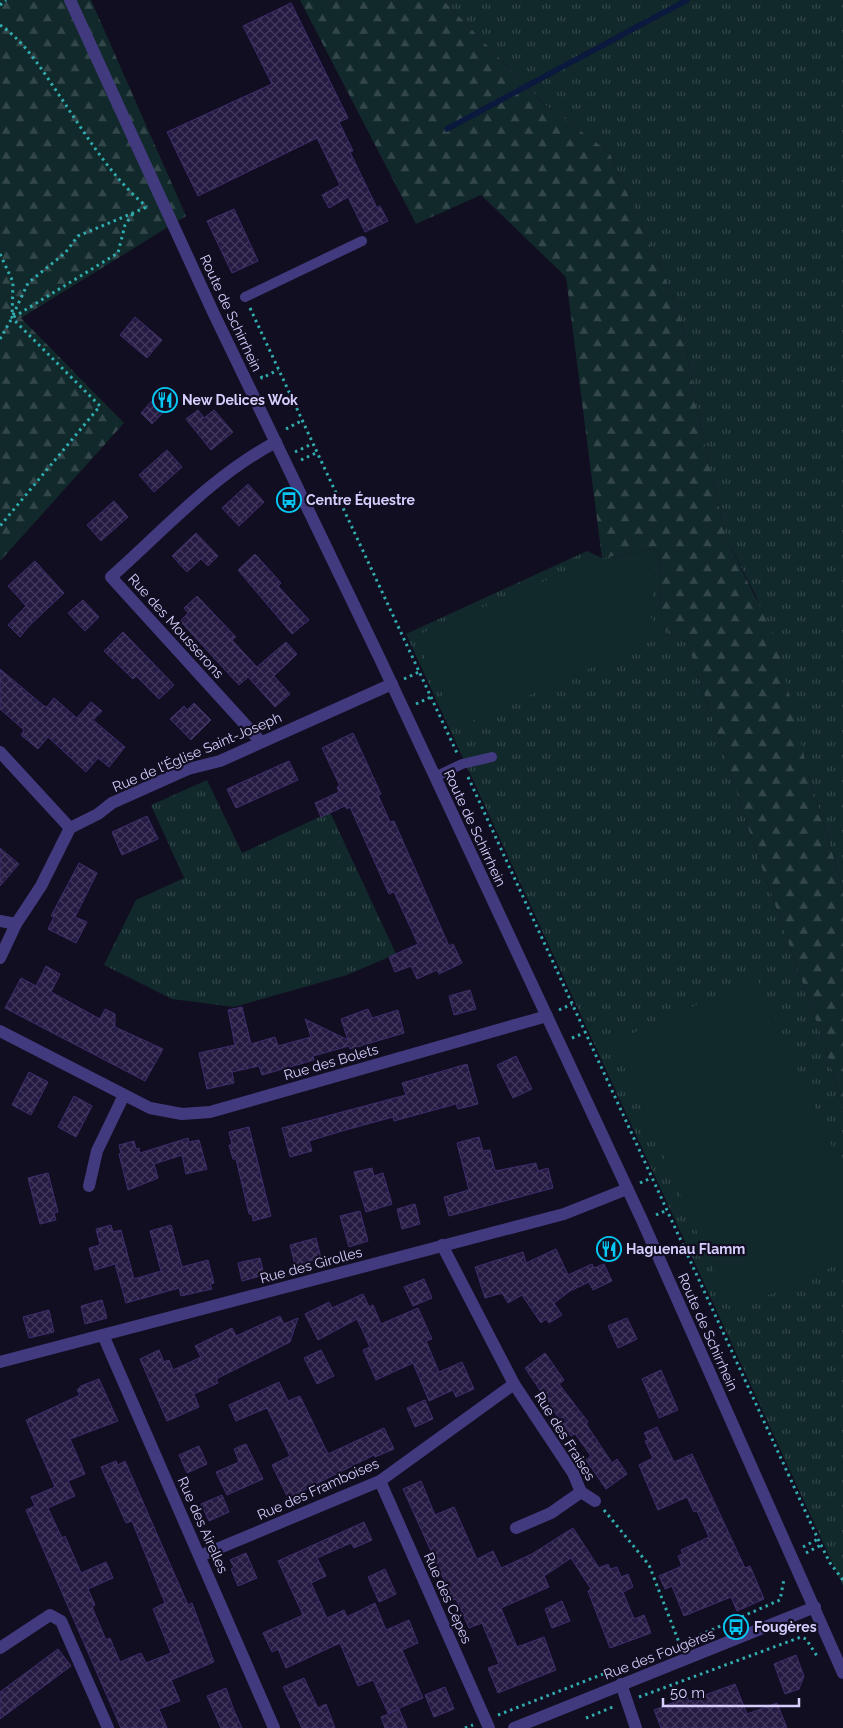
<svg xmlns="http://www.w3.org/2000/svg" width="843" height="1728" viewBox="0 0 843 1728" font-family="Raleway,sans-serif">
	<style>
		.grass { fill: url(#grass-tufts) }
		.forest { fill: url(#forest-firs) }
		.pitch { fill: #11292a }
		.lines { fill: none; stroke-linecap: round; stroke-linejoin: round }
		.stream { stroke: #0a193d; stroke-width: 5.5 }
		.building { fill: url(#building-cross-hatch); stroke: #3e2d6c }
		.path { stroke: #31adaf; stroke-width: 3; stroke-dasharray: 2.5 4; stroke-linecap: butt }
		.service { stroke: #423a7e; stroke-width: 10 }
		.minor { stroke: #423a7e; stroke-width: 12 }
		.tertiary { stroke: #423a7e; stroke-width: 12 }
		.labels { text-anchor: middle; stroke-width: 4.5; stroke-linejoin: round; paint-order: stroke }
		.street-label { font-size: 14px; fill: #d7cefe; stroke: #120e21 }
		.poi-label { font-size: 14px; font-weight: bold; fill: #d7cefe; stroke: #120e21; text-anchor: start }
	</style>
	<defs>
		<pattern id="grass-tufts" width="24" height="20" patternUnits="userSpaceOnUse" patternTransform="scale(1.25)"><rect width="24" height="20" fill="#11292a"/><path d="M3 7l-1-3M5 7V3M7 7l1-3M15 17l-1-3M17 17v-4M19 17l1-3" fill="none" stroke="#33474a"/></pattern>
		<pattern id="forest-firs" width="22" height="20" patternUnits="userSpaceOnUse" patternTransform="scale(1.25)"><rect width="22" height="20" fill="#11292a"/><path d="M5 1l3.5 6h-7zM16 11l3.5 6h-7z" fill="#33474a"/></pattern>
		<pattern id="building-cross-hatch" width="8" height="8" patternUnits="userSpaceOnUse" patternTransform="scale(1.25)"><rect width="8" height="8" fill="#251a41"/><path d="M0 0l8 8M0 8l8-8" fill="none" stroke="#443a5e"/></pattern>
	</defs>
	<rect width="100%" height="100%" fill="#120e21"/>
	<!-- grass -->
	<g class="grass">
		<path d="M443,0h400v889l-87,-293 -30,-58 -29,-128 -18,-100 -70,-158 -65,-48z"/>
		<path d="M659,548l2,66 8,20 18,8 66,200 71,201 19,65v478l-437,-952 181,-83 15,7z"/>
		<path d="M207,780l35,73 88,-41 66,142 -49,21 -113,32 -62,-8 -68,-34 32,-65 48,-22 -33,-73z"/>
	</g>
	<!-- forest -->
	<g class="forest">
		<path d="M0,0h91l95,216 -165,102 103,105 -124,138z"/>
		<path d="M300,0h143l101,104 65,48 70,158 18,100 29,128 50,101 31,129 36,121v219l-19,-65 -71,-201 -66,-200 -18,-8 -8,-20 -2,-66 -57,10 -36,-281 -85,-82 -65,29z"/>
	</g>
	<!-- pitch -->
	<g class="pitch">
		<path d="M657,549l-7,68 17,17 -209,93 -43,-91 172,-73z"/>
		<path d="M757,978l86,193v91l-111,49 -119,-269z"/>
	</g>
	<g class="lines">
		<!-- stream -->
		<path class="stream" d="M447,129l240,-129"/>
	</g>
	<!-- building -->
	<g class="building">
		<path d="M291,3l57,115 -9,4 14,29 -3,1 27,56 3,-2 8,15 -23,11 -17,-35 -19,11 -7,-13 18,-10 -23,-47 -119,58 -31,-64 105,-48 -29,-58z"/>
		<path d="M234,209l24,52 -26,12 -25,-52z"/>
		<path d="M135,317l27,23 -15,18 -27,-23z"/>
		<path d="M161,391l11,12 -20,21 -11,-11z"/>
		<path d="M198,410l6,8 10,-8 19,22 -22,18 -25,-31z"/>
		<path d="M167,450l15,17 -28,25 -15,-17z"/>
		<path d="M248,484l16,18 -25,24 -17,-18z"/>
		<path d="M114,501l14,16 -27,24 -14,-16z"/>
		<path d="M196,533l22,23 -10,10 -7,-7 -14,13 -15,-16z"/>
		<path d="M255,554l26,29 -3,3 31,34 -17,14 -54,-64z"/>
		<path d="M35,561l29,32 -34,32 -10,12 -12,-12 18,-19 -18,-20z"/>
		<path d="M197,596l39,41 -4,3 25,27 29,-25 11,12 -23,22 16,18 -15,13 -27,-30 -9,8 -59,-64 8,-8 -4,-5z"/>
		<path d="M83,600l16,17 -14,14 -17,-18z"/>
		<path d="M123,632l51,53 -15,14 -23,-23 -3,3 -29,-28z"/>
		<path d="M0,669l44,37 3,1 7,-9 23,20 14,-16 11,9 -9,9 32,27 -16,20 -11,-9 -12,14 -38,-35 -10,12 -17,-14 3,-5 -24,-21z"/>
		<path d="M194,703l17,17 -20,20 -21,-21 14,-13 3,4z"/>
		<path d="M353,733l28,61 -3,1 12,27 4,-1 55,125 4,-2 9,19 -23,11 -2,-4 -20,9 -6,-13 -16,6 -6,-15 29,-13 -24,-52 -5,2 -39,-87 -3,2 -2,-3 -24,11 -6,-14 24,-11 -2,-5 3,-1 -18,-38z"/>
		<path d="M289,761l9,19 -62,28 -9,-19z"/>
		<path d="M147,816l11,23 -36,16 -10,-23z"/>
		<path d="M0,848l19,16 -19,22z"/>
		<path d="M79,863l18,10 -22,44 12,5 -11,21 -28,-14 6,-12 -3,-1z"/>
		<path d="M46,966l14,8 -9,18 49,27 5,-10 10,5v13l48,22 -18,32 -140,-73 16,-30 15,8z"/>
		<path d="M470,990l6,19 -22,6 -5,-19z"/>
		<path d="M242,1007l9,37 24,-7 3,9 33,-9 -6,-18 43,21 -7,-21 27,-10 4,9 26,-8 6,23 -54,16 -1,-3 -36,10 1,4 -52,15 -3,-9 -27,6 2,11 -27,6 -8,-36 36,-8 -7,-35z"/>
		<path d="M516,1056l16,33 -19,9 -16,-33z"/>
		<path d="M467,1064l11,40 -20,5 -2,-5 -62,17 -1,-4 -51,14 -33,10 3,10 -22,6 -8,-29 124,-33 -4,-12z"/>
		<path d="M29,1072l19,10 -17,33 -19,-10z"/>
		<path d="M74,1096l18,10 -16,31 -18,-10z"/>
		<path d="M249,1127l22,89 -18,5 -1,-7h-3l-13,-55h-3l-4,-14h3l-3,-13z"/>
		<path d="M479,1137l4,14 7,-1 5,21 41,-8 2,8 10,-3 5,20 -104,28 -5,-19 25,-7 -12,-47z"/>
		<path d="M188,1138l1,4 10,-2 8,29 -21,5 -4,-19 -28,9 4,14 -30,12 -9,-36 2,-1 -2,-8 15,-4 2,8 3,-1 1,5z"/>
		<path d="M372,1168l2,8 9,-3 9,31 -26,8 -12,-40z"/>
		<path d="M48,1173l10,39 -4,1 2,7 -16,4 -12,-46z"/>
		<path d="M415,1204l5,20 -18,5 -5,-20z"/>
		<path d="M360,1211l8,30 -19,6 -9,-31z"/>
		<path d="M111,1225l2,7 8,-2 13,49 27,-8 -11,-40 21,-6 11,42 26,-7 6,23 -4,1 2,5 -31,7 -2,-8 -53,15 -11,-39 -20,6 -6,-22 11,-3 -4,-16z"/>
		<path d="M316,1238l5,20 -26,7 -5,-20z"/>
		<path d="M556,1249l12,26 24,-11 2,4 10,-4 8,17 -19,9 -4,-8 -19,9 -16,12 8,12 -13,8 -3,-4 -5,4 -19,-28 -14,8 -6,-10 -17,5 -10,-31 48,-15 3,11z"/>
		<path d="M260,1258l4,17 -22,6 -4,-18z"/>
		<path d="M424,1279l8,19 -19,8 -9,-19z"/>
		<path d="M363,1294l6,13 4,-2 8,19 37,-16 14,31 -6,2 13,31 23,-10 12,27 -18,8 -3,-7 -24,11 -16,-38 -37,17 -13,-30 7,-3 -13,-28 -39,21 -13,-26 24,-12 3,6z"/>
		<path d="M102,1300l5,18 -22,6 -4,-18z"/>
		<path d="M49,1310l5,22 -25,6 -6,-21z"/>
		<path d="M280,1316l4,8 14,-6 -8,24 -74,37 2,4 -24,11 5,13 -32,14 -27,-62 19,-9 5,12 5,-2 4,10 28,-13 -6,-11 37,-18 4,8z"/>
		<path d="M627,1318l10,21 -19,9 -10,-22z"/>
		<path d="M321,1350l13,26 -17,8 -13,-26z"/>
		<path d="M545,1353l19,27 -5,4 29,38 -2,2 26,39 5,-4 10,15 -21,15 -20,-29 5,-4 -16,-22 -4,2 -46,-68z"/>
		<path d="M661,1370l17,40 -19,8 -17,-39z"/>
		<path d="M99,1379l19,42 -48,18 15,35 -17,7 7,15 -27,12 14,30 3,-2 16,37 25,-11 7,16 -25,11 7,16 -3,2 14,33 4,-2 10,24 21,-9 5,10 25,-10 -18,-44 12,-6 -33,-82 -6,2 -25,-56 15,-6 2,4 7,-4 63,144 4,-2 22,59 -43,18 9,21 -21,8 8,19h-46l-95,-218 9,-4 -4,-9 24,-10 -29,-67 54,-25 -3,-5 4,-4z"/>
		<path d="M279,1382l9,19 12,-5 28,58 56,-26 10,21 -19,8 -1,-2 -86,43 -16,-33 18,-9 -23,-48 -31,13 -7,-16z"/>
		<path d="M425,1400l8,19 -18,8 -8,-19z"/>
		<path d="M657,1427l17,35 18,-8 53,114 5,-2 14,33 -27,12 -6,-14 -47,19 -12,-30 -7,3 -6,-13 23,-10 -4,-10 5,-2 -2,-4 28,-13 -12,-26 -3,1 -7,-15 -29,13 -19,-45 14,-7 -8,-17 3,-1 -4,-7z"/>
		<path d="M246,1444l17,35 -36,16 -11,-23 23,-10 -5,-13z"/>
		<path d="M199,1446l8,18 -20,9 -8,-18z"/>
		<path d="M421,1481l14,34 19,-8 23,52 16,-8 8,17 31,-14 41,-26 26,40 9,-4 2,5 7,-2 4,10 7,-3 5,13 -10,5 11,27 10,-4 7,18 -41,15 -22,-57 3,-2 -20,-31 -27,18 5,11 -48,21 16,39 27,-10 12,33 -58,23 -10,-25 11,-4 -17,-41 -13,5 -13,-29 -3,1 -50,-111z"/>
		<path d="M222,1495l7,17 -20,9 -8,-17z"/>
		<path d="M364,1522l8,18 -18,8 -3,-5 -34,15 9,18 -15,7 16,35 17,-8 3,7 28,-14 11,27 23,-10 9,23 -16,7 21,48 -35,15 -15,-33 -15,6 -18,-43 -54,25 -8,-19 -6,3 -9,-19 40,-18 -25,-54z"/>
		<path d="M246,1553l11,25 -19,8 -7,-17 3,-2 -4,-7z"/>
		<path d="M385,1569l11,25 -17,8 -11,-25z"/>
		<path d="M562,1601l8,20 -18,7 -7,-19z"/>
		<path d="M58,1649l13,17 -71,53v-27z"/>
		<path d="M796,1655l8,21 -5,13 -14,5 -11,-30z"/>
		<path d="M304,1678l14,30 8,-4 9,24h-33l-19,-41z"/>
		<path d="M735,1684l12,30 30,-11 10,25h-126l-7,-18 33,-13 2,4z"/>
		<path d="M445,1687l9,22 -20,8 -9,-22z"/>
		<path d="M226,1688l7,20 9,20h-21l-14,-32z"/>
		<path d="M399,1709l8,19h-22l-4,-11z"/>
	</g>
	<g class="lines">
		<!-- path -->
		<g class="path">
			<path d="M0,5l6,-5"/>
			<path d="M0,25c24,16 41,43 57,67 28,41 52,83 90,115"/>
			<path d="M0,254l13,28 -1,36 88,88 -100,120"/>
			<path d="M212,269l17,36"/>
			<path d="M250,308l207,445"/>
			<path d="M13,315l15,-32 37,-30 13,-17 69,-29"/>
			<path d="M0,339l12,-21 106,-65 7,-28 10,-14"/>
			<path d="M261,376l1,2 16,-8"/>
			<path d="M286,429l15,-8"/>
			<path d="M295,452l17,-8"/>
			<path d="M301,460l15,-7"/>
			<path d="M404,679l15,-7"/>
			<path d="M416,704l15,-7"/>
			<path d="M468,777l350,762 12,24 13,17"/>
			<path d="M559,1010l13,-6"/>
			<path d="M572,1038l12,-5"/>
			<path d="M640,1183l11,-5"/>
			<path d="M656,1215l11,-5"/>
			<path d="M604,1510l45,55 31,80"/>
			<path d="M803,1547l15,-8"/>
			<path d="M806,1553l15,-8"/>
			<path d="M700,1635l80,-35 4,-21"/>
			<path d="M639,1697l162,-60 5,2 11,17"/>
			<path d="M498,1715l113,-44"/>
			<path d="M586,1718l29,-12"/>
			<path d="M465,1728l8,-3"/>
		</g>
		<!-- service -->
		<g class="service">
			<path d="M245,297l117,-56"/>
			<path d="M435,777l27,-13 30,-7"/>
		</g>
		<!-- minor -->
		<g class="minor">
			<path d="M261,742l-150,-165c52,-46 102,-102 165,-135"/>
			<path d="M0,752l70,76"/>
			<path d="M0,921l16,3"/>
			<path d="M0,958l16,-34 25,-38 29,-58 28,-14 14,-11 76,-34 32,-8 172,-77"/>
			<path d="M0,1031l150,77 32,6 28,-2 337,-96"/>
			<path d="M89,1186l8,-35 27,-56"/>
			<path d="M442,1245l72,139 59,89 8,19 14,9"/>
			<path d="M103,1335l171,393"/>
			<path d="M0,1362l564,-148 63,-25"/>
			<path d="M380,1481l109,247"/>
			<path d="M516,1528l35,-15 30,-21"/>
			<path d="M200,1556l180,-75 134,-97"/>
			<path d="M0,1648l50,-33 11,6 47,107"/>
			<path d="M621,1684l15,44"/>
			<path d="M514,1728l301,-121"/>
		</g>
		<!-- tertiary -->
		<path class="tertiary" d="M70,0l143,312 168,349 261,559 201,453"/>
	</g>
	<!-- icons -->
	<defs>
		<symbol id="restaurant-ring" viewBox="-11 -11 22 22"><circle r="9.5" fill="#120e21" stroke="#06c8f2" stroke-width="1.5"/><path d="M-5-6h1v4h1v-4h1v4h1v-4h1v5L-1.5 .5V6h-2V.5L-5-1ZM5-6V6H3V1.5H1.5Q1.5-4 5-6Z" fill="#06c8f2"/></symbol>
		<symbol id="bus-ring" viewBox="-11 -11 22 22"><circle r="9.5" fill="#120e21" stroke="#06c8f2" stroke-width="1.5"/><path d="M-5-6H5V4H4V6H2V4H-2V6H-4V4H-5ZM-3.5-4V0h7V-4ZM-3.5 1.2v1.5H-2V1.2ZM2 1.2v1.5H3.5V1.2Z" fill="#06c8f2"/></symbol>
	</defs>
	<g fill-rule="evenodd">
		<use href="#restaurant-ring" x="151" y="386" width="28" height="28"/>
		<use href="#bus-ring" x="275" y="486" width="28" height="28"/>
		<use href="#restaurant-ring" x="595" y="1235" width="28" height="28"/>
		<use href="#bus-ring" x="722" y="1613" width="28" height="28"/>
	</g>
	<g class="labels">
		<!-- street labels -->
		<g class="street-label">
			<text transform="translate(231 313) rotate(65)" y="5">Route de Schirrhein</text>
			<text transform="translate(176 626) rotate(48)" y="5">Rue des Mousserons</text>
			<text transform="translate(197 752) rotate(-23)" y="5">Rue de l'Église Saint-Joseph</text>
			<text transform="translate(475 828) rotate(65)" y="5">Route de Schirrhein</text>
			<text transform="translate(331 1062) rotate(-16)" y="5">Rue des Bolets</text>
			<text transform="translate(311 1265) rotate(-15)" y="5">Rue des Girolles</text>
			<text transform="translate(708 1332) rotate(66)" y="5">Route de Schirrhein</text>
			<text transform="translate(565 1436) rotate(58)" y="5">Rue des Fraises</text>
			<text transform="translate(318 1489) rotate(-24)" y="5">Rue des Framboises</text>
			<text transform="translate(203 1525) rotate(66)" y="5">Rue des Airelles</text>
			<text transform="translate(448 1598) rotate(66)" y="5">Rue des Cèpes</text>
			<text transform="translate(659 1654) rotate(-21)" y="5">Rue des Fougères</text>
		</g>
		<!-- poi labels -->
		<g class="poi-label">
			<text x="182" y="405">New Delices Wok</text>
			<text x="306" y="505">Centre Équestre</text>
			<text x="626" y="1254">Haguenau Flamm</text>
			<text x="754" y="1632">Fougères</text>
		</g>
	</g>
	<!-- scale -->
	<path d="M663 1698v8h136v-8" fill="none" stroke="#d7cefe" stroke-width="2.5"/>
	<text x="670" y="1698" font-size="15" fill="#d7cefe" stroke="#120e21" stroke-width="4" paint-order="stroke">50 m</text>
</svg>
